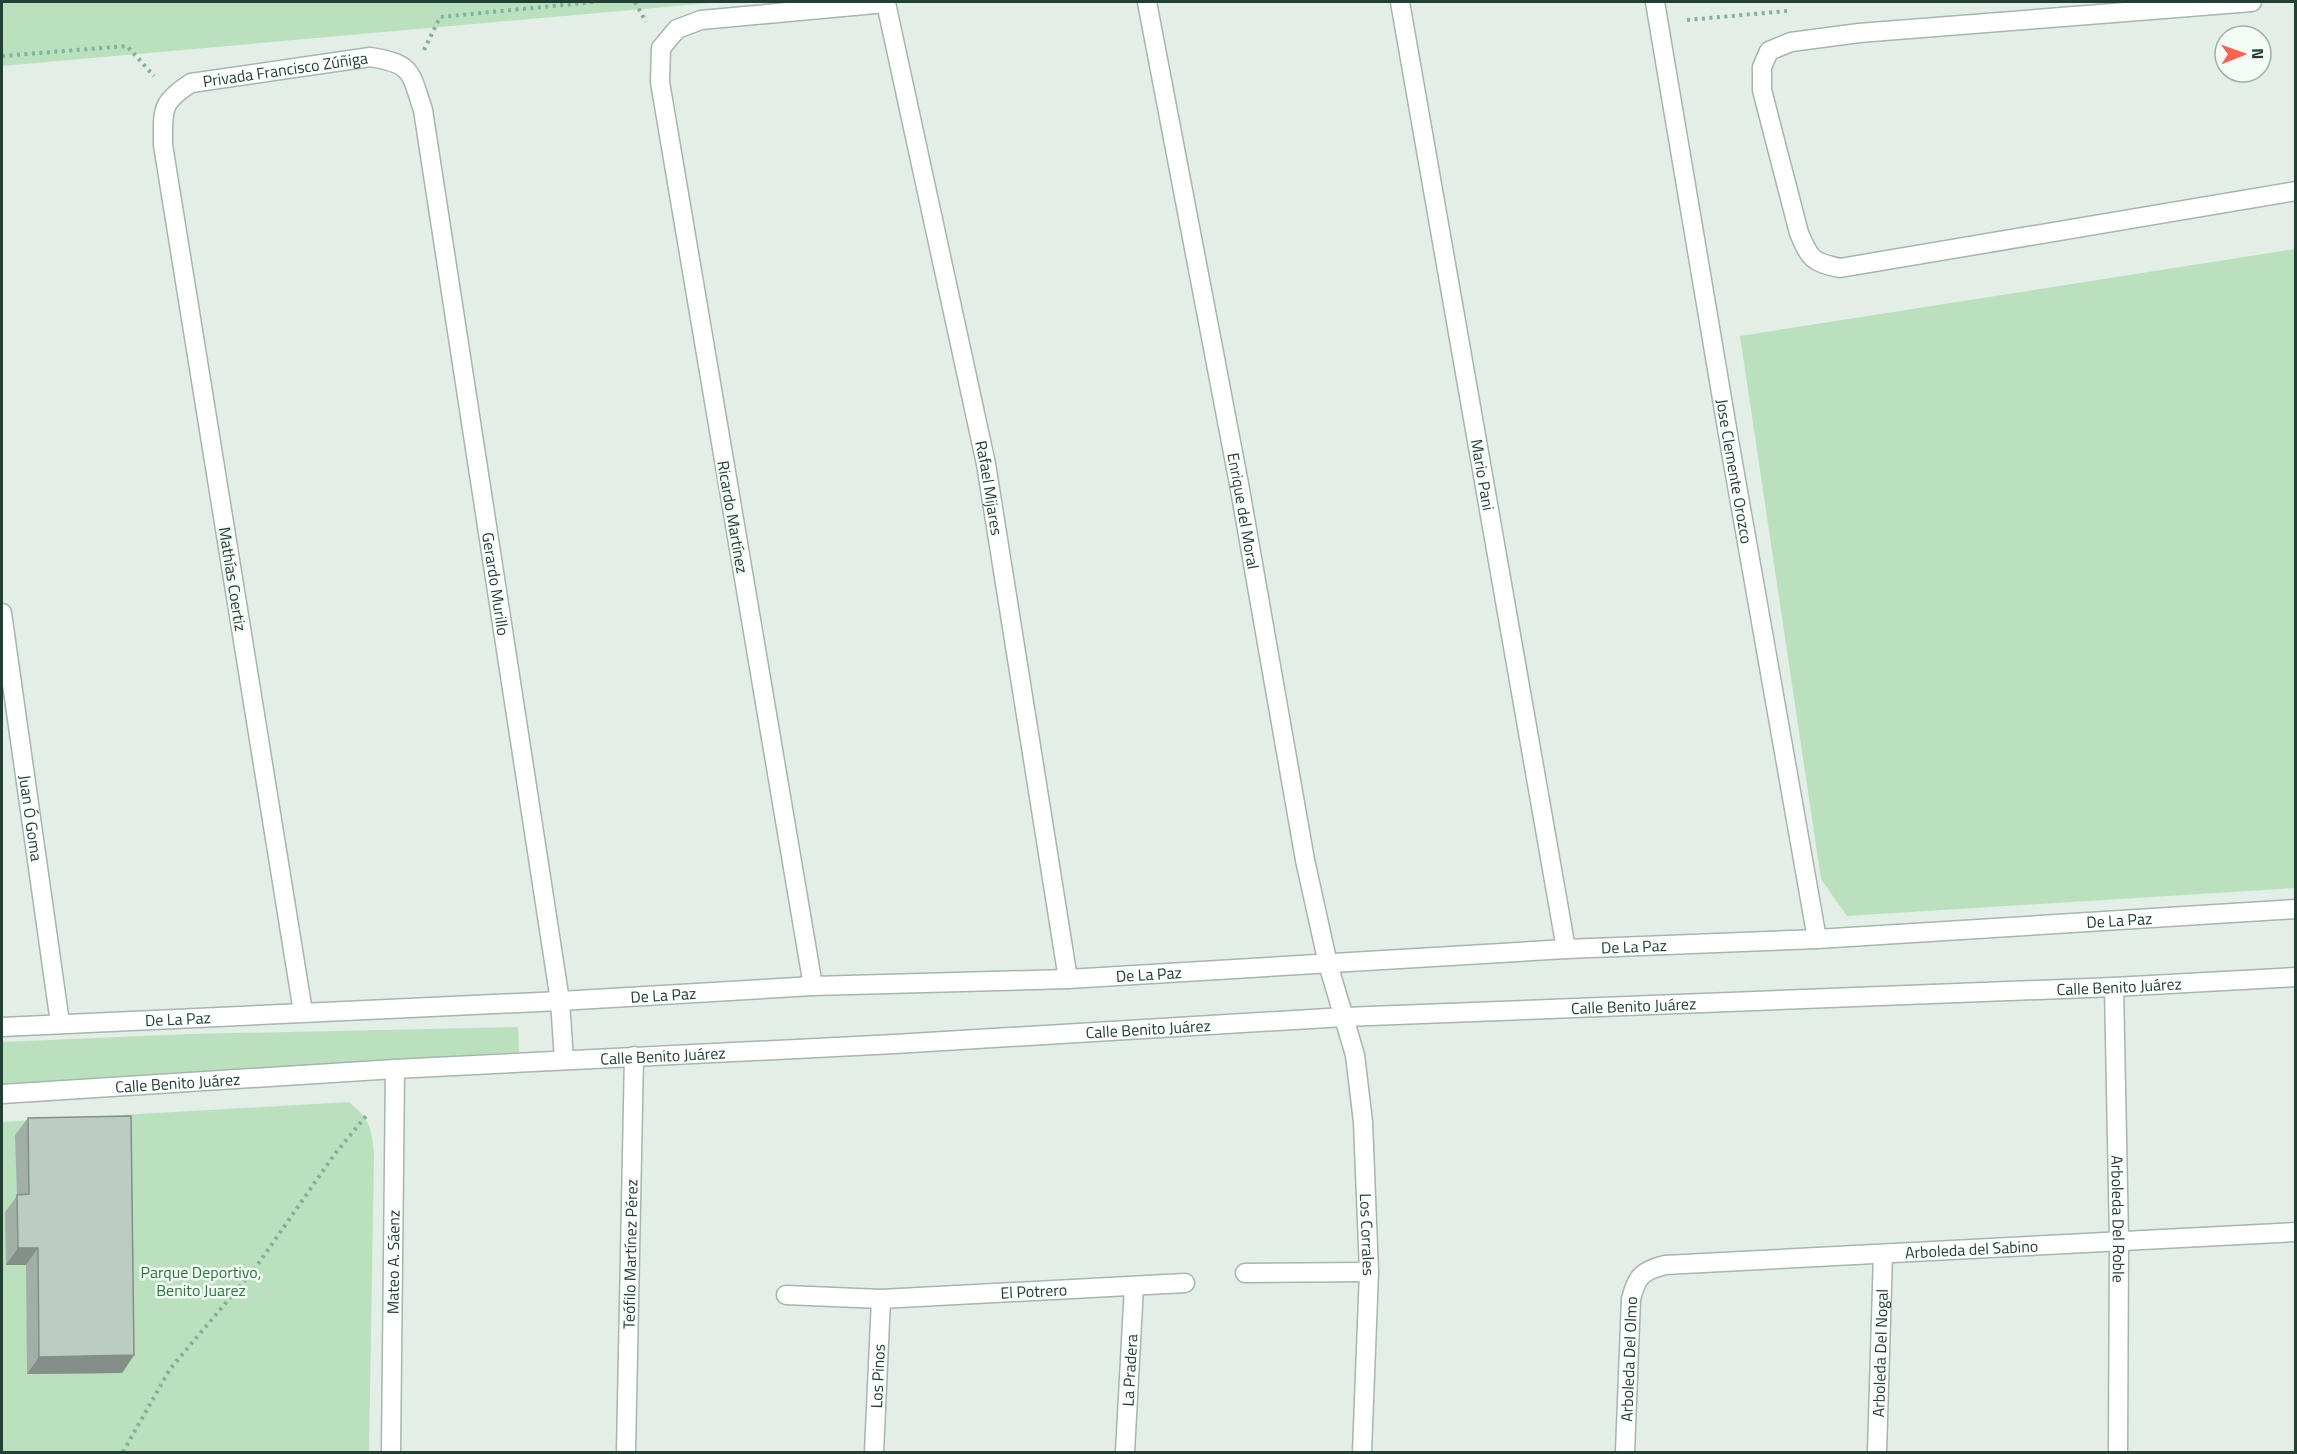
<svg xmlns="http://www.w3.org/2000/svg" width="2297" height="1454" viewBox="0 0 2297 1454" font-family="'Titillium Web',sans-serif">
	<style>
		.green { fill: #bae0be }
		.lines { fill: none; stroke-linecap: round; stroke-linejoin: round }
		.minor-casing { stroke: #a5b6ad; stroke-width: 21 }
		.path { stroke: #81b39c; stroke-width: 4; stroke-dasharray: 3 4.5; stroke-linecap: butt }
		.minor { stroke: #fff; stroke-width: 18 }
		.wall { fill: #a1afa7 }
		.shaded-wall { fill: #838f88 }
		.building { fill: #bbccc2; stroke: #838f88; stroke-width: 1.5 }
		.labels { text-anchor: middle; stroke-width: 5; stroke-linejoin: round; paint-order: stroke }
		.street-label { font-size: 16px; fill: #214033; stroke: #f4faf6 }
		.park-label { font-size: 16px; fill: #287a3b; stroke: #f4faf6 }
	</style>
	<rect width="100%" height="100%" fill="#e3eee7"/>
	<!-- green -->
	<g class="green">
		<path d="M2,2h719l-719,64z"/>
		<path d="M2295,249v639l-448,28 -26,-37 -81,-543z"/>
		<path d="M518,1027l1,25 -517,37v-47l188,-8z"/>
		<path d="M349,1102c21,18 22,24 25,52l-5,298h-367v-330z"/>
	</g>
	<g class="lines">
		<defs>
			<g id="minor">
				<path id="s1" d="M1147,2l92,482 66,376 23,104 27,91 8,67 6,150 -7,180"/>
				<path id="s2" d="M1400,2l166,947"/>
				<path id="s3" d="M1655,2l75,444 87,493"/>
				<path d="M2252,2l-393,31 -68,9 -22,9 -7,16v23l37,143c11,26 13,29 41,35l456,-77"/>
				<path id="s4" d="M2,613l58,410"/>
				<path id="s5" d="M813,986l-153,-904 1,-34 16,-19 24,-9 185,-17 100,461 82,515"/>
				<path id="s6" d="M2114,987l5,253 -1,212"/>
				<path id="s7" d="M303,1012l-140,-867c0,-35 -3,-42 28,-62l179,-26c43,7 40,14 53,53l137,891 4,59"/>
				<path id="s8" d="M2,1027l558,-26 253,-15 255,-7 498,-30 251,-10 479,-30"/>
				<path id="s9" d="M2,1094l393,-25 500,-25 449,-27 770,-30 182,-10"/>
				<path d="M1245,1273l124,-1"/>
				<path id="s10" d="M786,1295l95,4 304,-16"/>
				<path id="s11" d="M391,1452l4,-383"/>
				<path id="s12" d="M626,1452l8,-396"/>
				<path id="s13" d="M874,1452l7,-153"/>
				<path id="s14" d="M1125,1452l9,-166"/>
				<path id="s15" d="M1625,1452l6,-153c6,-23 11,-28 34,-34l631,-33"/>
				<path id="s16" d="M1877,1452l6,-198"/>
			</g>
		</defs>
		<!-- minor casing -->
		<use href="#minor" class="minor-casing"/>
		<!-- path -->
		<g class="path">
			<path d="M635,2l11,20"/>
			<path d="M1687,20l100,-9"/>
			<path d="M424,50l16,-33 154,-15"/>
			<path d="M2,56l125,-10 27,30"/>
			<path d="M123,1452l47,-83 86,-102 78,-112 32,-39"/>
		</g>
		<!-- minor -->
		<use href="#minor" class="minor"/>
	</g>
	<!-- wall -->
	<path class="wall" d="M28,1118l106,237 -12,18 -95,1 -1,-109h-20l-1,-53 12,-16 -2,-61z"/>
	<!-- shaded-wall -->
	<g class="shaded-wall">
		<path d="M18,1248h20l-12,17h-20z"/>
		<path d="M134,1355l-12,18 -95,1 12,-17z"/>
	</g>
	<!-- building -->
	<path class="building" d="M131,1116l3,239 -95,2 -1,-109h-20l-1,-53 12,-1 -1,-76z"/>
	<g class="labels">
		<!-- street labels -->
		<g class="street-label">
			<text dy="6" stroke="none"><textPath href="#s7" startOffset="1047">Privada Francisco Zúñiga</textPath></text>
			<text dy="6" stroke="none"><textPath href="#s3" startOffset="476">Jose Clemente Orozco</textPath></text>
			<text dy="6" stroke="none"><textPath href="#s2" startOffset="480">Mario Pani</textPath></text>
			<text dy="6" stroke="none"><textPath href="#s5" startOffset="1683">Rafael Mijares</textPath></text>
			<text dy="6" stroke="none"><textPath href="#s1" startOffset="518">Enrique del Moral</textPath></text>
			<text transform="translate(733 517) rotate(80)" y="6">Ricardo Martínez</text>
			<text transform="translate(233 579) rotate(81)" y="6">Mathías Coertiz</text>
			<text dy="6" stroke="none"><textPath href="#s7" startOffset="1695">Gerardo Murillo</textPath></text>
			<text dy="6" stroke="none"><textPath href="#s4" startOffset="207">Juan Ó Goma</textPath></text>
			<text dy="6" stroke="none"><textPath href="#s8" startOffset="2120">De La Paz</textPath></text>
			<text dy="6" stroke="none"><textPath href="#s8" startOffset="1634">De La Paz</textPath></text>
			<text dy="6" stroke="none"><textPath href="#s8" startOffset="1148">De La Paz</textPath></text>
			<text dy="6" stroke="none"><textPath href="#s9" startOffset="2120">Calle Benito Juárez</textPath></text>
			<text dy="6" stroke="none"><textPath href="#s8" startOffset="662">De La Paz</textPath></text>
			<text dy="6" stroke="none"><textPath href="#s9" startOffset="1634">Calle Benito Juárez</textPath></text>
			<text dy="6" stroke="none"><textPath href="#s8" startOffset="176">De La Paz</textPath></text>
			<text dy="6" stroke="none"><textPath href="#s9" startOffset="1148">Calle Benito Juárez</textPath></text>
			<text dy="6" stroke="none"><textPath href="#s9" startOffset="662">Calle Benito Juárez</textPath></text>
			<text dy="6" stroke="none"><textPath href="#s9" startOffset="176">Calle Benito Juárez</textPath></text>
			<text dy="6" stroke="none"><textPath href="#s6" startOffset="232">Arboleda Del Roble</textPath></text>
			<text dy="6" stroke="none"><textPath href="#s1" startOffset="1254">Los Corrales</textPath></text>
			<text dy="6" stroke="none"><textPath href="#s15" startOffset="512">Arboleda del Sabino</textPath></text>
			<text dy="6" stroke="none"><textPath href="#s12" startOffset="198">Teófilo Martínez Pérez</textPath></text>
			<text dy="6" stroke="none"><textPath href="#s11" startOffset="190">Mateo A. Sáenz</textPath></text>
			<text dy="6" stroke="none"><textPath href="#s10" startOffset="248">El Potrero</textPath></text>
			<text dy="6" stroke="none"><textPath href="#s16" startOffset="99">Arboleda Del Nogal</textPath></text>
			<text dy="6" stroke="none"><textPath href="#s15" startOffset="93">Arboleda Del Olmo</textPath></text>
			<text dy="6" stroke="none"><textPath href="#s14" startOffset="82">La Pradera</textPath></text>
			<text dy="6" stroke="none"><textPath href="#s13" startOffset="76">Los Pinos</textPath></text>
		</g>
		<!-- park labels -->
		<g class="park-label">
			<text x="201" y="1278">Parque Deportivo,<tspan x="201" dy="18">Benito Juarez</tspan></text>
		</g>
	</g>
	<!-- border -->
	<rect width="2297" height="1454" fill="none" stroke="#214033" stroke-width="6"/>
	<!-- north arrow -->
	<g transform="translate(2243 54) rotate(89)"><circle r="28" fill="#f4faf6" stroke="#a0b0a8" stroke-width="1.5"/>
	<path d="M0-4.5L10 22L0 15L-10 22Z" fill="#fb6253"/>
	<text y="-9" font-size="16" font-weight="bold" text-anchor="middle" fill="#214033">N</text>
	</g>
</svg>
